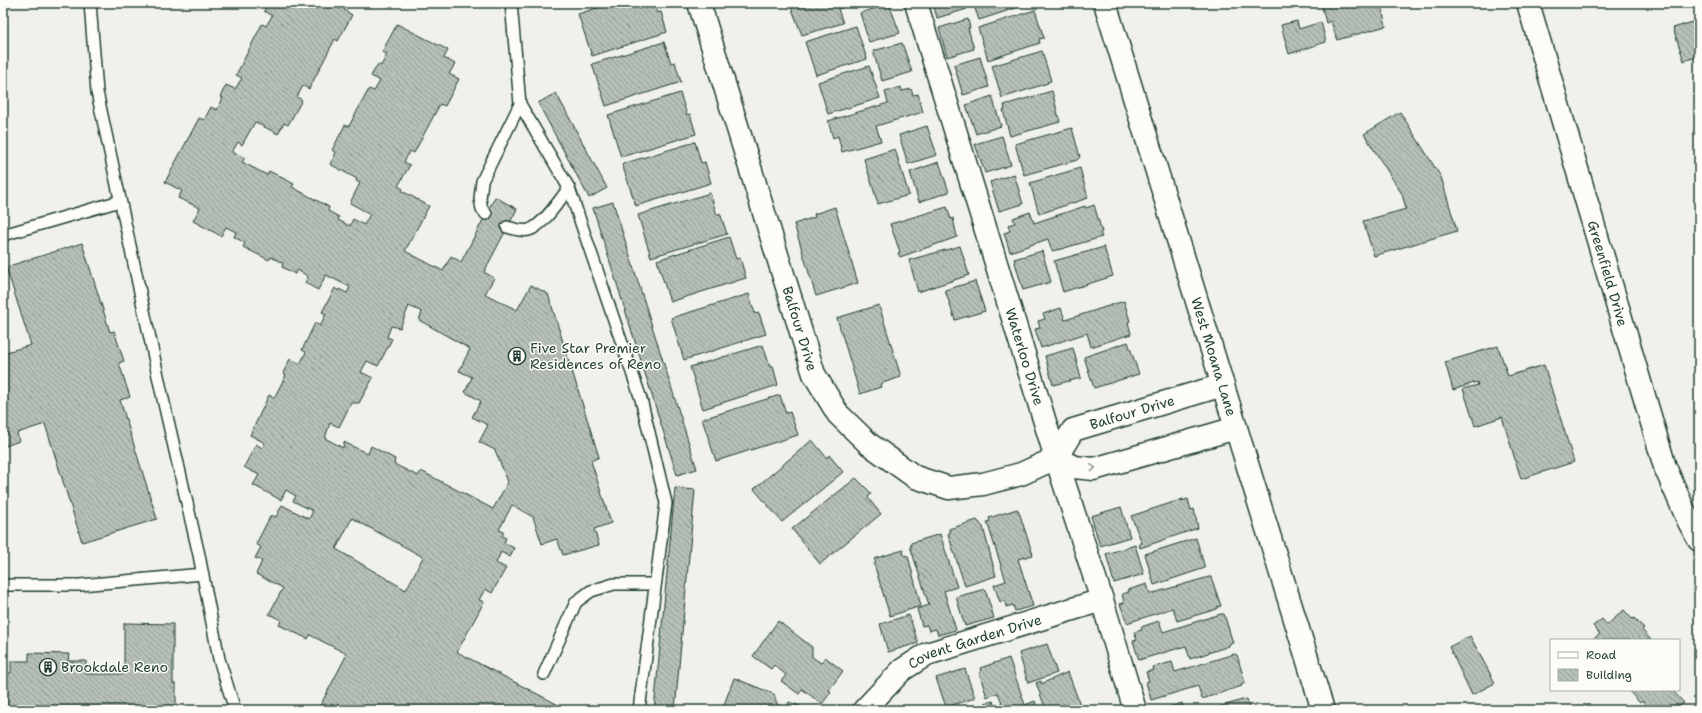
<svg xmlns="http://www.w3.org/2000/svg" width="1702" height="713" viewBox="0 0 1702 713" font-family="'Shantell Sans',sans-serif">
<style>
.building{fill:url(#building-back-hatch);stroke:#1f3d34;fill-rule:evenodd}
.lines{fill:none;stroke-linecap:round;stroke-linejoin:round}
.lane-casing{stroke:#1f3d34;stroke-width:14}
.street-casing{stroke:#1f3d34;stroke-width:25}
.secondary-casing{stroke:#1f3d34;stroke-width:25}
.lane{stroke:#fdfcf7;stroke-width:11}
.street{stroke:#fdfcf7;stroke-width:22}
.secondary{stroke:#fdfcf7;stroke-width:22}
.oneway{stroke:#8e9c96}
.labels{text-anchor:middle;stroke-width:3;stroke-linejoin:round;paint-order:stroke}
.street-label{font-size:14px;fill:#1f3d34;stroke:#fdfcf7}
.poi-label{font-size:14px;fill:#1f3d34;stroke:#fdfcf7;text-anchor:start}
</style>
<defs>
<pattern id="building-back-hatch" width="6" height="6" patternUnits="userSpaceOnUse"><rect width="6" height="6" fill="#b6bfb8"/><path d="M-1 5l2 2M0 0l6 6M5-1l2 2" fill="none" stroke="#939c96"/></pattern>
</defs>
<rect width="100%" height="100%" fill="#f0f1eb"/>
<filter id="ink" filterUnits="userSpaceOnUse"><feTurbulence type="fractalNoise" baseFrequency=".025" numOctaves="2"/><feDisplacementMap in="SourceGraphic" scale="8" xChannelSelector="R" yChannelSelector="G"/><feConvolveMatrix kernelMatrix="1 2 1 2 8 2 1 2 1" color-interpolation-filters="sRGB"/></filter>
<g filter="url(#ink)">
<path class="building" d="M268,3h80l-4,7 8,5 -14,26 -3,-2 -26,50 -6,-3 -6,11 5,3 -14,25 -4,-2 -6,11 -23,-12 -13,23 -4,-3 -6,10 13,6 -3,4 25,13 2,-4 25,13 -2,3 37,20 -1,4 11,6 -1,3 12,6 3,-7 11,6 6,-11 -20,-11 10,-20 -4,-2 1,-2 -27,-15 6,-11 -4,-3 13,-25 4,1 20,-37 5,2 6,-10 -9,-5 7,-12 3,2 6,-12 -5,-2 15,-28 51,26 -4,8 11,6 -6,10 10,5 -14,27 -5,-2 -26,49 -4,-2 -6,11 6,3 -12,21 5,3 -1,2 27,15 -24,45 38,20 8,-15 10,6 34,-65 22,12 -33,63 10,6 -9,16 32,16 14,-25 17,9 51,163 -8,4 20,62 -17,6 5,16 -36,10 -6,-16 -15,5 -9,-27 -21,-12 -13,25 5,2 -2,4 4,2 -2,5 10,5 -4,9 -9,-5 -5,11 10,5 -14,25 -7,-4 -6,11 5,2 -27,50 111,58h-250l29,-56 -37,-19 -2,4 -29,-14 2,-5 -12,-6 14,-26 -27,-14 6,-13 -7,-3 6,-11 -5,-3 15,-29 5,2 6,-12 27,14 4,-8 -20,-10 3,-5 -10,-6 -5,10 -28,-15 6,-10 -15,-8 12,-23 6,4 3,-5 -15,-8 19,-40 5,3 12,-23 -3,-2 7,-14 10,5 6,-12 -4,-2 13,-27 5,3 6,-12 -4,-2 13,-24 3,3 1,-2 8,4 3,-6 -24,-12 -8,15 -13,-7 3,-7 -11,-6 -2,4 -13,-7 1,-4 -12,-6 -2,3 -26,-13 2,-4 -11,-6 2,-5 -10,-5 -5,9 -28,-15 7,-13 -22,-10 4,-7 -17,-9 34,-64 5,2 7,-13 6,3 6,-12 -3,-1 6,-12 9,4 7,-11 -6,-3 26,-51 4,2 6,-10 -8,-5zM409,306l13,6 -3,8 51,29 -11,22 13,6 -7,15 16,9 -9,16 16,8 -9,17 16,8 13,32 -15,27 -72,-38 -3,5 -24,-12 1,-5 -24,-13 -3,8 -24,-12 -1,6 -18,-10 5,-15 9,4 12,-24h8l14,-25 -12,-6 6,-11 11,5 14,-27 -5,-2 4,-11 9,2zM352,518l71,39 -17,33 -70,-41z
M613,3h41l3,10 4,-1 6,20 -75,24 -14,-42z
M794,3h64l-20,6 5,14 -41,12 -12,-31z
M933,3h32l2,6 -30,9z
M973,3h54l1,1 -49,16z
M1321,3h51l1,4 8,-2 5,21 -49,14 -6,-19 -5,2z
M889,4l11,29 -31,9 -9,-29z
M1035,10l9,28 -5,1 1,4 -52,17 -10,-32z
M968,19l2,9h-2l6,21 -27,8 -8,-29z
M1699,20v36l-15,5 -11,-33z
M1297,21l2,8 22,-7 5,20 -37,12 -8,-29z
M856,26l11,33 -51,16 -11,-33z
M664,42l7,21 4,-1 6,20 -75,24 -14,-42z
M902,43l10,29 -30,9 -9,-30z
M1042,51l9,30 -4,1 1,1 -46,15 -10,-32z
M980,57l9,30 -26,8 -9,-30z
M869,66l11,32 -52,16 -10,-32z
M901,87l1,4 9,-2 2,6 5,-1 5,18 -47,14 5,15 -39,11 -4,-16 -5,2 -5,-17 60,-18 -3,-11z
M1052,91l8,31 -50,14 -7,-26h2l-1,-5z
M556,93l51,95 -18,10 -51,-95z
M680,93l7,22 3,-1 6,20 -75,23 -13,-42z
M992,96l9,30 -25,8 -10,-29z
M1400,112l41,65 16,54 -83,25 -11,-35 43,-12 -4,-15 -38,-60z
M927,126l10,29 -29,9 -9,-29z
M1072,128l8,29 -3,3 -53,15 -9,-31z
M1002,136l9,29 -26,8 -10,-29z
M695,142l6,21 4,-1 6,21 -75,23 -14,-42z
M895,149l14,46 -31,9 -14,-45z
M939,162l10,30 -30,10 -9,-30z
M1080,168l8,30 -49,16 -9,-31z
M1014,174l9,30 -24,7 -9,-29z
M710,193l7,22 3,-2 7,21 -76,23 -13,-42z
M613,202l84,267 -20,6 -84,-267z
M1094,205l8,27 -2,1 2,4 -41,12 -9,2 -4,-12 -38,13 -6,-19 6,-2 -2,-6 7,-2 -2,-5 17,-6 4,11 51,-17 1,2z
M835,207l23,76 -42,13 -22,-72 21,-7 -1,-3z
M947,207l4,12 2,-1 4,19 -57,20 -2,-4 2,-1 -10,-28z
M729,237l7,22 4,-1 6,20 -76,24 -13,-42z
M82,243l28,89 4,-1 10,30 -5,2 11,34 -10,3 37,119 -75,23 -37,-118 -28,9 2,8 -16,6v-94l28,-8 -25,-78z
M960,246l9,29 -51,17 -9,-32z
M1104,247l9,29 -50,16 -9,-31z
M1042,251l9,31 -28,8 -9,-31z
M975,281l10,30 -30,9 -10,-30z
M749,294l6,20 4,-1 7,21 -82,26 -13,-42z
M1124,301l6,20 -2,1 3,12 -40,13 -4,-14 -46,15 -6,-19 5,-1 -2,-7 7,-2 -2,-5 18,-6 4,12z
M879,305l22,72 -21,7 1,3 -21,7 -23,-76z
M1128,342l11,32 -45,14 -10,-31z
M763,345l7,22 3,-1 5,19 -75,24 -13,-42z
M1498,346l10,30 36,-11 30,97 -53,17 -19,-62 -27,9 -12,-37 15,-4 -1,-3 -24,8 -8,-28z
M1073,348l8,30 -28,7 -8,-29z
M780,395l6,18 4,-1 8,23 -82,26 -14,-42z
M812,440l15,18 2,-3 14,17 -61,50 -28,-33z
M856,478l15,15 -3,5 13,16 -61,50 -28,-35z
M675,488l20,2 -20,220h-21z
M1183,499l-2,2 7,-2 3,11 3,-1 4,19 -58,20 -1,-4 3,-1 -11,-27z
M1121,507l9,30 -30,9 -9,-30z
M1017,509l3,6 13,40 -15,4 15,47 -18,5 -2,-6 -7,2 -1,-6 -5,1 -6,-17 12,-4 -19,-59 3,-1 -1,-3z
M977,520l6,7 13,49 -31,10 -17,-52 2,-1 -1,-4z
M940,534l17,53 -13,4 12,39 -18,5 -2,-6 -7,2 -2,-6 -5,1 -5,-17 12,-4 -19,-59h2l-1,-3z
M1196,538l9,30 -51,17 -9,-31z
M1135,545l9,29 -30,9 -8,-29z
M903,550l1,5 4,1 13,50 -31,10 -16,-52 2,-1 -2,-4z
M1209,577h2l10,29 -4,1v2l-40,12 -4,-13 -46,15 -7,-19 4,-1 -2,-9 7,-2 -1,-2 19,-6 3,10z
M985,589l9,29 -29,8 -9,-29z
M1624,610l8,9 2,-1 10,10 -2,2 9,10h-59l8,-6 -7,-8 9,-7 5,6z
M1221,614h3l9,29 -4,1v2l-39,13 -4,-13 -47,14 -6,-19 4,-1 -3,-8 8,-2 -1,-3 18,-6 4,11z
M909,615l9,28 -30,9 -8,-28z
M778,621l34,26v10l9,6 4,-6 18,14 -14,19 2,2 -9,12 -20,-15 -3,5 -18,-13 5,-6 -12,-10 -3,4 -18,-13z
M124,623l49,1v60h3v26h-173v-37h8v-12h18v-8l40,1 -1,7h18v13h38z
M1470,636l25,47 -23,12 -23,-48z
M1047,644l10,29 -29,10 -9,-30z
M1234,654l3,1 8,28 -4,2 1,1 -40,13 -4,-13 -47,14 -5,-18 3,-1 -3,-9 8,-2 -1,-3 19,-5 3,10z
M1009,658l16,47 10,-4 3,9h-33l-7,-17 -11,4 -8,-24 2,-1 -1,-4z
M965,669l10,29 -29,9 -10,-29z
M1068,672l14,38h-36l-10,-27 5,-2v3z
M734,678l40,16 3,10 9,4 3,-6 21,8h-88z
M1628,690h44l12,13 -8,7h-26l-8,-9 -2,2z
M1247,699l3,11h-40l32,-10z
M993,701l3,9h-25l16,-6 -2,-1z
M1182,703l2,7h-23z"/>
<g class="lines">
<defs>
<path id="lane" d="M90,3l7,89 66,307 36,156 20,104 16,51
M511,3l9,101 49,84 72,211 25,104 -27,207
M486,214l-4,-5 -2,-10 2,-18 38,-77
M507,227c7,2 15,5 22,3 14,-4 31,-31 40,-42
M3,235l117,-34
M3,585h77l123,-11
M544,674l32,-72 15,-11 23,-7h41"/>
<g id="street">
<path id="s1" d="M699,3l115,371 24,40 31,30 46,33 34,11 34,-4 38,-10 35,-16 17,-28 150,-45"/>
<path id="s2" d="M916,3l140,455 46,142 33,110"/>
<path id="s3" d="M1528,3l137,464 24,55 10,18"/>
<path d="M1056,458l18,9 20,2 142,-41"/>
<path id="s4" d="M864,710l38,-40 25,-16 175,-54"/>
</g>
<g id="secondary">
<path id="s5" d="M1105,3l218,707"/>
</g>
</defs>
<use href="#lane" class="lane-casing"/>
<use href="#street" class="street-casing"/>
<use href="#secondary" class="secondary-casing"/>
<use href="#lane" class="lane"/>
<use href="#street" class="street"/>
<use href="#secondary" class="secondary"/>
</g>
<defs><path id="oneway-chevron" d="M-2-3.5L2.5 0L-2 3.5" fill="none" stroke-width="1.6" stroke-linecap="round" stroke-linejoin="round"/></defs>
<use class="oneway" href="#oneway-chevron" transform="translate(1093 468) rotate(-4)"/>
</g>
<defs>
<symbol id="building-ring" viewBox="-11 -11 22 22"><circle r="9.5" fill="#fdfcf7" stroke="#1f3d34" stroke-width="1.5"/><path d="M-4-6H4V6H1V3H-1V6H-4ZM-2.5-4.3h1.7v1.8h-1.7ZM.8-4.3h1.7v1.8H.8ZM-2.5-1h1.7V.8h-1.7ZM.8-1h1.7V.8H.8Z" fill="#1f3d34"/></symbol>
</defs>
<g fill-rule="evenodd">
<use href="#building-ring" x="507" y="346" width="20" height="20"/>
<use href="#building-ring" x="38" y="657" width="20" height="20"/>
</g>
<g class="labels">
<g class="street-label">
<text dy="5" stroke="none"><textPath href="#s3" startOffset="282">Greenfield Drive</textPath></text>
<text dy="5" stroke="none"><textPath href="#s1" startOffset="341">Balfour Drive</textPath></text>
<text dy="5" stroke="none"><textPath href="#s5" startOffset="370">West Moana Lane</textPath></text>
<text dy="5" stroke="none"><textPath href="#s2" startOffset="370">Waterloo Drive</textPath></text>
<text dy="5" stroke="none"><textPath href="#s1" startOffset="777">Balfour Drive</textPath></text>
<text dy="5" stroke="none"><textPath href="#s4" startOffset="134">Covent Garden Drive</textPath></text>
</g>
<g class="poi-label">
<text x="530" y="353">Five Star Premier<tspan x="530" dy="16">Residences of Reno</tspan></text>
<text x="61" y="672">Brookdale Reno</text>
</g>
</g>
<rect width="1702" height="713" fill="none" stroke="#fdfcf7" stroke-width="16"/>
<rect x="8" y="8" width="1686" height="697" fill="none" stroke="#1f3d34" stroke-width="1.5" filter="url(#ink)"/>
<rect x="1550" y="639" width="130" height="52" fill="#fdfcf7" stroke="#a4b0a9"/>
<rect x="1558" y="652" width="20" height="6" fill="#fdfcf7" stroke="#a4b0a9"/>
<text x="1586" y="659" font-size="12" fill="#1f3d34">Road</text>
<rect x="1558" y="669" width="20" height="12" fill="url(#building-back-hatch)" stroke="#a4b0a9"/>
<text x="1586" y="679" font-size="12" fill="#1f3d34">Building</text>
</svg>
